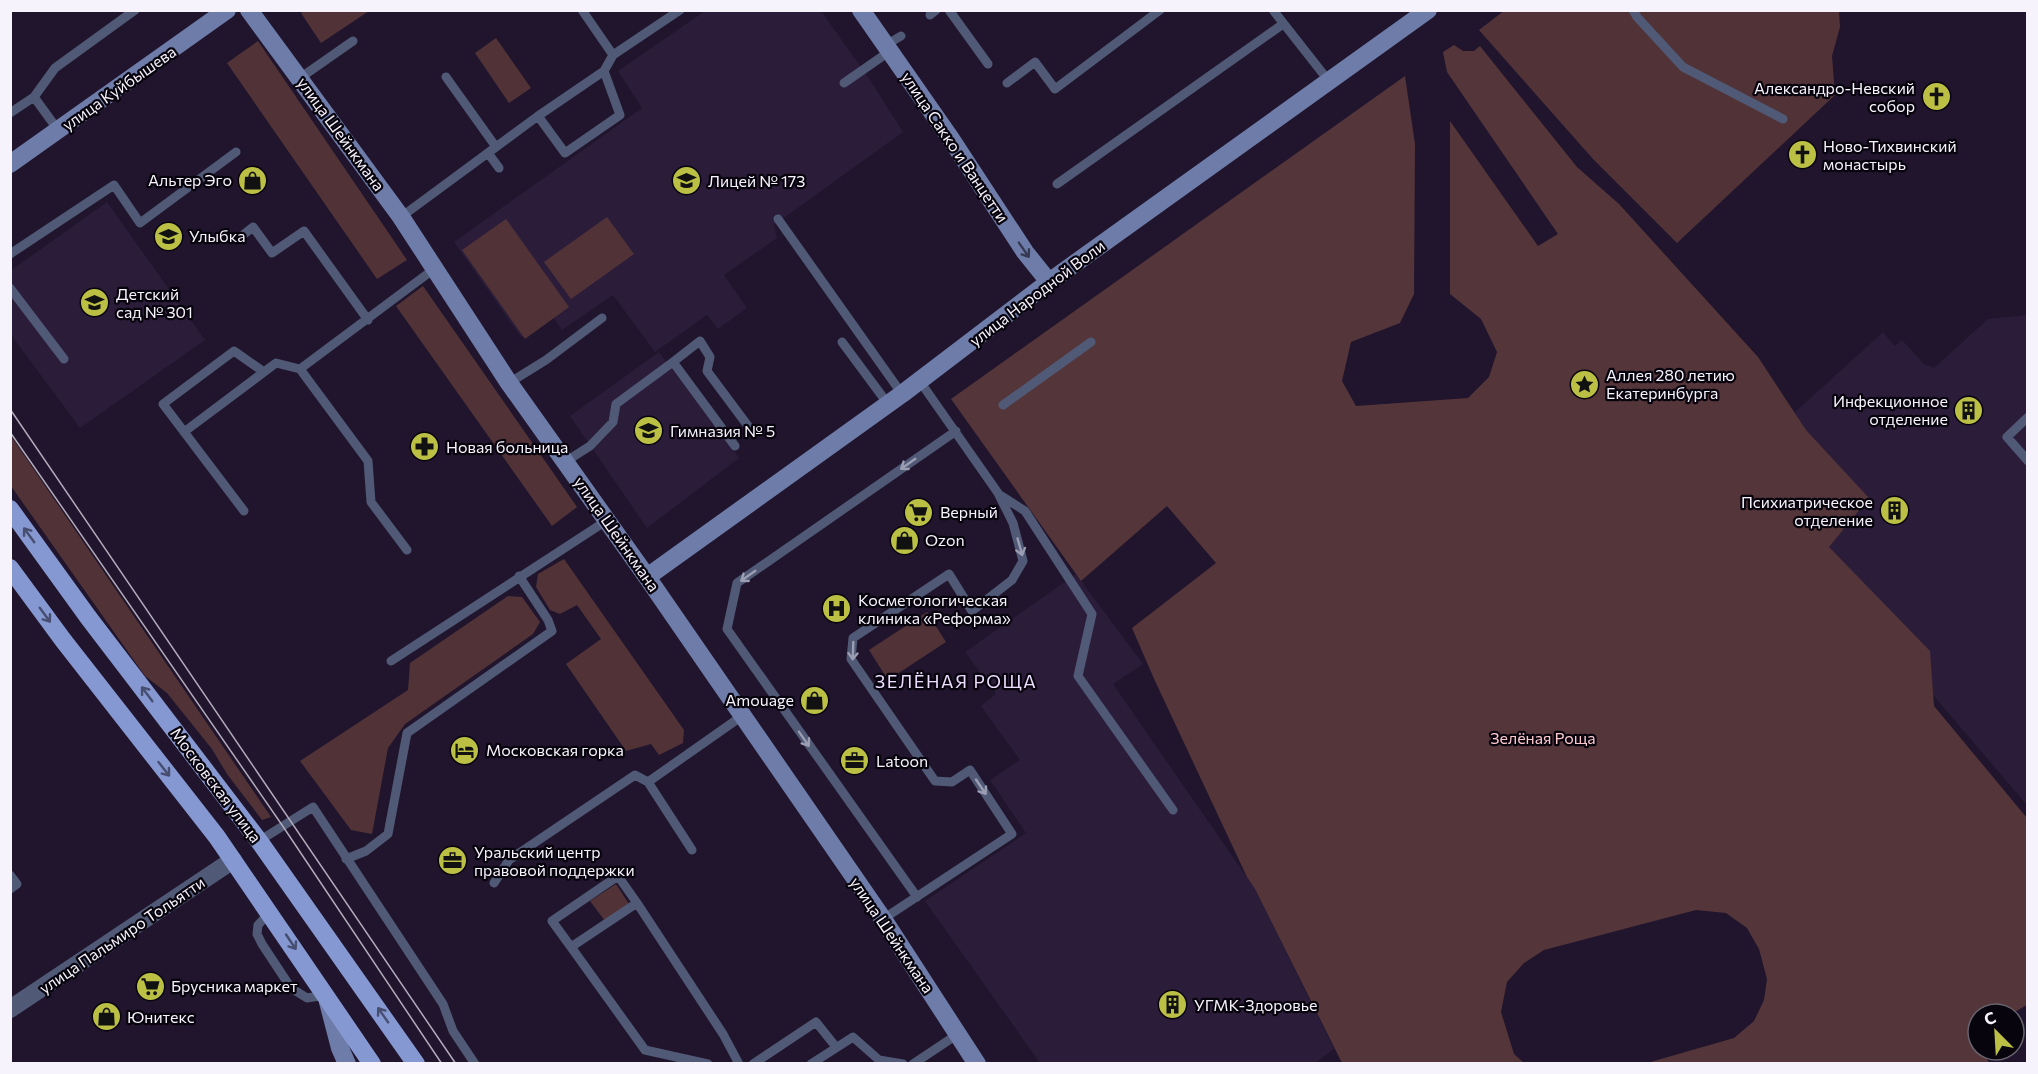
<svg xmlns="http://www.w3.org/2000/svg" width="2038" height="1074" viewBox="0 0 2038 1074" font-family="Commissioner,sans-serif">
<style>
.built{fill:#2b1d3a}
.green{fill:#513337}
.forest{fill:#543539}
.lines{fill:none;stroke-linecap:round;stroke-linejoin:round}
.lane{stroke:#505975;stroke-width:9}
.street{stroke:#505975;stroke-width:18}
.secondary{stroke:#6e7ca9;stroke-width:18}
.primary{stroke:#8698d2;stroke-width:18}
.tram{stroke:#b1abba;stroke-width:1.5}
.oneway{stroke:#363a53}
.oneway2{stroke:#9b9eb2}
.oneway3{stroke:#474e70}
.labels{text-anchor:middle;stroke-width:4.5;stroke-linejoin:round;paint-order:stroke}
.street-label{font-size:16px;fill:#f7f3fd;stroke:#08040d}
.poi-label{font-size:16px;fill:#f7f3fd;stroke:#08040d;text-anchor:start}
.park-label{font-size:16px;fill:#fcc8cd;stroke:#08040d}
.neighbourhood-label{font-size:18px;letter-spacing:1.5px;fill:#ebddfe;stroke:#08040d}
</style>
<rect width="100%" height="100%" fill="#20152d"/>
<path class="built" d="M705,11h116l47,66 35,55 -129,93 3,13 -53,37 23,33 -29,21 -11,-14 -52,37 -42,-57 -51,35 -10,-14 -31,21 -67,-95 188,-134 -24,-37z
M107,202l98,138 -125,88 -69,-93 -1,-64z
M2027,315v490l-221,-259 -60,-89 137,-125 12,14 7,-6 22,24 10,4 54,-49z
M659,352l80,106 -92,70 -77,-112z
M1076,574l67,90 -30,20 142,205 79,160 -19,14h-275l-115,-162 101,-68 -36,-53 30,-20 -39,-54 15,-12 -31,-42z"/>
<path class="green" d="M304,10h65v1l-48,32 -20,-30z
M1505,10l334,1 1,16 -8,29 3,39 -158,148 -84,-84 -114,-129z
M496,38l35,50 -22,15 -34,-50z
M258,41l149,219 -30,19 -150,-216z
M607,217l27,37 -63,45 -27,-37z
M506,219l63,88 -44,32 -63,-89z
M423,286l154,221 -25,19 -156,-220z
M10,436h1l260,381 -9,3 -35,-46 -15,-25 -45,-56 -22,-17 -134,-190z
M564,559l120,171 -1,13 -24,12 -8,-11 -25,7 -60,-87 35,-25 -24,-34 -17,9 -10,-4 -14,-23 2,-13z
M508,596l14,1 18,25 -7,12 -128,90 -17,24 -16,86 -21,-4 -51,-69 108,-71 2,-27z
M927,612l19,30 -58,38 -19,-30z
M616,884l13,20 -24,17 -15,-20z"/>
<path class="forest" d="M1454,45l9,6h11l6,-5 97,121 42,37 139,153 48,73 63,68 -40,49 101,104 4,55 93,112v187l-16,9h-33v19l-4,3 4,7v7h4l7,13h-342l87,-25 20,-17 10,-21 3,-21 -8,-30 -12,-21 -21,-15 -30,-3 -152,40 -20,13 -17,19 -6,30 13,42 10,9h-182l-87,-174 -8,-12 -92,-196 -23,-53 84,-65 -49,-57 -86,75 -130,-182 454,-323 10,68 -1,150 -14,29 -49,19 -9,39 14,25 112,-8 21,-21 8,-25 -16,-33 -31,-25v-173l88,125 20,-12 -111,-162 -4,-20z"/>
<g class="lines">
<path class="lane" d="M582,10l31,45
M949,10l39,54
M1273,10l55,70
M1633,10l4,7 46,50 100,52
M930,15l6,-5
M886,45l15,-9
M446,77l50,70
M300,78l53,-37
M844,83l46,-32
M1007,83l28,-21 20,27 105,-79
M34,97l24,33
M10,113l24,-16 21,-29 80,-58
M538,116l27,37 55,-38 -16,-44
M488,153l11,15
M1057,184l226,-160
M401,217l137,-101 66,-45 9,-16 67,-45
M778,219l124,175
M243,235l10,-8 19,26 32,-22 64,89
M10,254l104,-69 26,38 96,-71
M10,288l54,71
M842,342l46,62
M673,362l27,-21 10,16 -3,14 44,59
M300,369l68,92 3,41 36,48
M509,383l37,-23 56,-42
M1003,405l88,-63
M2028,417l-21,20 21,24
M184,432l92,-69 24,6 134,-100
M565,462l25,-16 23,-24 3,-18 57,-42 62,84
M1000,495l25,16 67,103 -14,62 95,134
M244,511l-81,-107 71,-53 30,21
M391,661l215,-140
M648,782l44,68
M259,841l54,-34 130,197 10,27 22,33
M346,859l20,-8 22,-17 19,-101 145,-102 -4,-11 -29,-44
M10,875l7,9 -7,5
M618,876l19,27 -66,44 -19,-26z
M494,883l15,-23 126,-85 13,7 94,-66
M917,897l-190,-268 10,-46 219,-152
M637,903l86,131 16,30
M270,912l-12,13 -1,9 5,10 29,44 16,10 19,-3
M883,919l129,-85 -42,-64 -18,12 -17,-1 -84,-122 2,-21 96,-64 23,37 40,-31 11,-19 -10,-38 -15,-30 -79,-113
M571,947l74,103 63,14
M753,1064l63,-42 20,25
M811,1064l42,-27 26,23 24,4
M913,1064l45,-30"/>
<path class="street" d="M10,1009l223,-149"/>
<path class="secondary" d="M249,10l152,207 108,166 138,194 236,342 94,145
M861,10l90,129 74,113 24,30
M10,164l217,-154
M647,577l255,-183 147,-112 379,-272
M328,1002l12,46 7,16"/>
<path class="primary" d="M10,509l78,108 171,224 157,223
M10,568l53,72 154,197 155,227"/>
<path class="tram" d="M10,409l446,655
M10,432l272,393 160,239"/>
</g>
<defs><path id="oneway-shaft" d="M-6 0H5M1.5-3L5.5 0L1.5 3" fill="none" stroke-width="1.6" stroke-linecap="round" stroke-linejoin="round" transform="scale(1.5)"/></defs>
<use class="oneway" href="#oneway-shaft" transform="translate(1024 250) rotate(55)"/>
<g class="oneway2">
<use href="#oneway-shaft" transform="translate(908 464) rotate(145)"/>
<use href="#oneway-shaft" transform="translate(1020 547) rotate(74)"/>
<use href="#oneway-shaft" transform="translate(748 576) rotate(145)"/>
<use href="#oneway-shaft" transform="translate(853 651) rotate(92)"/>
<use href="#oneway-shaft" transform="translate(804 739) rotate(55)"/>
<use href="#oneway-shaft" transform="translate(981 787) rotate(56)"/>
</g>
<g class="oneway3">
<use href="#oneway-shaft" transform="translate(29 535) rotate(-126)"/>
<use href="#oneway-shaft" transform="translate(45 615) rotate(54)"/>
<use href="#oneway-shaft" transform="translate(147 694) rotate(-127)"/>
<use href="#oneway-shaft" transform="translate(164 769) rotate(52)"/>
<use href="#oneway-shaft" transform="translate(291 942) rotate(56)"/>
<use href="#oneway-shaft" transform="translate(383 1015) rotate(-125)"/>
</g>
<defs>
<symbol id="church-disc" viewBox="-11 -11 22 22"><circle r="9.5" fill="#bbc045" stroke="#08040d"/><path d="M-1.2-6h2.4v3.5h3.3v2.4h-3.3V6h-2.4V-.1h-3.3v-2.4h3.3Z" fill="#111"/></symbol>
<symbol id="shop-disc" viewBox="-11 -11 22 22"><circle r="9.5" fill="#bbc045" stroke="#08040d"/><path d="M-5-2.5h2.3a2.7 3.5 0 0 1 5.4 0H5L5.5 6h-11ZM-1.5-2.5h3a1.5 2.3 0 0 0-3 0Z" fill="#111"/></symbol>
<symbol id="school-disc" viewBox="-11 -11 22 22"><circle r="9.5" fill="#bbc045" stroke="#08040d"/><path d="M0-5L7-2L0 1L-7-2ZM-4 1L0 2.5L4 1V4Q0 6-4 4Z" fill="#111"/></symbol>
<symbol id="sight-disc" viewBox="-11 -11 22 22"><circle r="9.5" fill="#bbc045" stroke="#08040d"/><path d="M0-6L1.8-2.2L6-1.7L2.9 1.2L3.7 5.4L0 3.3L-3.7 5.4L-2.9 1.2L-6-1.7L-1.8-2.2Z" fill="#111"/></symbol>
<symbol id="building-disc" viewBox="-11 -11 22 22"><circle r="9.5" fill="#bbc045" stroke="#08040d"/><path d="M-4-6H4V6H1V3H-1V6H-4ZM-2.5-4.3h1.7v1.8h-1.7ZM.8-4.3h1.7v1.8H.8ZM-2.5-1h1.7V.8h-1.7ZM.8-1h1.7V.8H.8Z" fill="#111"/></symbol>
<symbol id="pharmacy-disc" viewBox="-11 -11 22 22"><circle r="9.5" fill="#bbc045" stroke="#08040d"/><path d="M-2-6h4v4h4v4h-4v4h-4v-4h-4v-4h4Z" fill="#111"/></symbol>
<symbol id="supermarket-disc" viewBox="-11 -11 22 22"><circle r="9.5" fill="#bbc045" stroke="#08040d"/><path d="M-6-5.5h2.5l.6 2H6L4.5 2H-2.5L-4.4-4H-6ZM-1.5 3.2a1.3 1.3 0 1 0 .1 0ZM3 3.2a1.3 1.3 0 1 0 .1 0Z" fill="#111"/></symbol>
<symbol id="hospital-disc" viewBox="-11 -11 22 22"><circle r="9.5" fill="#bbc045" stroke="#08040d"/><path d="M-5-5h3v3.5h4V-5h3V5h-3V1.5h-4V5h-3Z" fill="#111"/></symbol>
<symbol id="hotel-disc" viewBox="-11 -11 22 22"><circle r="9.5" fill="#bbc045" stroke="#08040d"/><path d="M-6-4.5h1.5V1H6V5H4.5V3h-9V5H-6ZM-4 0a1.8 1.8 0 1 1 3.6 0ZM.5 0V-2.5h3Q6-2.5 6 0Z" fill="#111"/></symbol>
<symbol id="office-disc" viewBox="-11 -11 22 22"><circle r="9.5" fill="#bbc045" stroke="#08040d"/><path d="M-6-3h4V-5.5h4V-3h4V5H-6ZM-1-4.5V-3h2v-1.5ZM-6 0V1H6V0Z" fill="#111"/></symbol>
</defs>
<g fill-rule="evenodd">
<use href="#church-disc" x="1920" y="80" width="33" height="33"/>
<use href="#church-disc" x="1786" y="138" width="33" height="33"/>
<use href="#shop-disc" x="236" y="164" width="33" height="33"/>
<use href="#school-disc" x="670" y="164" width="33" height="33"/>
<use href="#school-disc" x="152" y="220" width="33" height="33"/>
<use href="#school-disc" x="78" y="286" width="33" height="33"/>
<use href="#sight-disc" x="1568" y="368" width="33" height="33"/>
<use href="#building-disc" x="1952" y="394" width="33" height="33"/>
<use href="#school-disc" x="632" y="414" width="33" height="33"/>
<use href="#pharmacy-disc" x="408" y="430" width="33" height="33"/>
<use href="#building-disc" x="1878" y="494" width="33" height="33"/>
<use href="#supermarket-disc" x="902" y="496" width="33" height="33"/>
<use href="#shop-disc" x="888" y="524" width="33" height="33"/>
<use href="#hospital-disc" x="820" y="592" width="33" height="33"/>
<use href="#shop-disc" x="798" y="684" width="33" height="33"/>
<use href="#hotel-disc" x="448" y="734" width="33" height="33"/>
<use href="#office-disc" x="838" y="744" width="33" height="33"/>
<use href="#office-disc" x="436" y="844" width="33" height="33"/>
<use href="#supermarket-disc" x="134" y="970" width="33" height="33"/>
<use href="#building-disc" x="1156" y="988" width="33" height="33"/>
<use href="#shop-disc" x="90" y="1000" width="33" height="33"/>
</g>
<g class="labels">
<g class="street-label">
<text transform="translate(119 88) rotate(-35)" y="6">улица Куйбышева</text>
<text transform="translate(341 134) rotate(54)" y="6">улица Шейнкмана</text>
<text transform="translate(955 147) rotate(56)" y="6">улица Сакко и Ванцетти</text>
<text transform="translate(1037 293) rotate(-37)" y="6">улица Народной Воли</text>
<text transform="translate(617 534) rotate(55)" y="6">улица Шейнкмана</text>
<text transform="translate(216 785) rotate(53)" y="6">Московская улица</text>
<text transform="translate(122 935) rotate(-34)" y="6">улица Пальмиро Тольятти</text>
<text transform="translate(892 935) rotate(56)" y="6">улица Шейнкмана</text>
</g>
<g class="poi-label">
<text x="1915" y="94" text-anchor="end">Александро-Невский<tspan x="1915" dy="18">собор</tspan></text>
<text x="1823" y="152">Ново-Тихвинский<tspan x="1823" dy="18">монастырь</tspan></text>
<text x="232" y="186" text-anchor="end">Альтер Эго</text>
<text x="708" y="187">Лицей № 173</text>
<text x="189" y="242">Улыбка</text>
<text x="116" y="300">Детский<tspan x="116" dy="18">сад № 301</tspan></text>
<text x="1606" y="381">Аллея 280 летию<tspan x="1606" dy="18">Екатеринбурга</tspan></text>
<text x="1948" y="407" text-anchor="end">Инфекционное<tspan x="1948" dy="18">отделение</tspan></text>
<text x="670" y="437">Гимназия № 5</text>
<text x="446" y="453">Новая больница</text>
<text x="1873" y="508" text-anchor="end">Психиатрическое<tspan x="1873" dy="18">отделение</tspan></text>
<text x="940" y="518">Верный</text>
<text x="925" y="546">Ozon</text>
<text x="858" y="606">Косметологическая<tspan x="858" dy="18">клиника «Реформа»</tspan></text>
<text x="794" y="706" text-anchor="end">Amouage</text>
<text x="486" y="756">Московская горка</text>
<text x="876" y="767">Latoon</text>
<text x="474" y="858">Уральский центр<tspan x="474" dy="18">правовой поддержки</tspan></text>
<text x="171" y="992">Брусника маркет</text>
<text x="1194" y="1011">УГМК-Здоровье</text>
<text x="127" y="1023">Юнитекс</text>
</g>
<g class="park-label">
<text x="1543" y="744">Зелёная Роща</text>
</g>
<g class="neighbourhood-label">
<text x="956" y="688">ЗЕЛЁНАЯ РОЩА</text>
</g>
</g>
<rect width="2038" height="1074" fill="none" stroke="#f7f3fd" stroke-width="24"/>
<g transform="translate(1996 1032) rotate(336)"><circle r="28" fill="#08040d" stroke="#68646d" stroke-width="1.5"/>
<path d="M0-4.5L10 22L0 15L-10 22Z" fill="#bbc045"/>
<text y="-9" font-size="16" font-weight="bold" text-anchor="middle" fill="#f7f3fd">С</text>
</g>
</svg>
